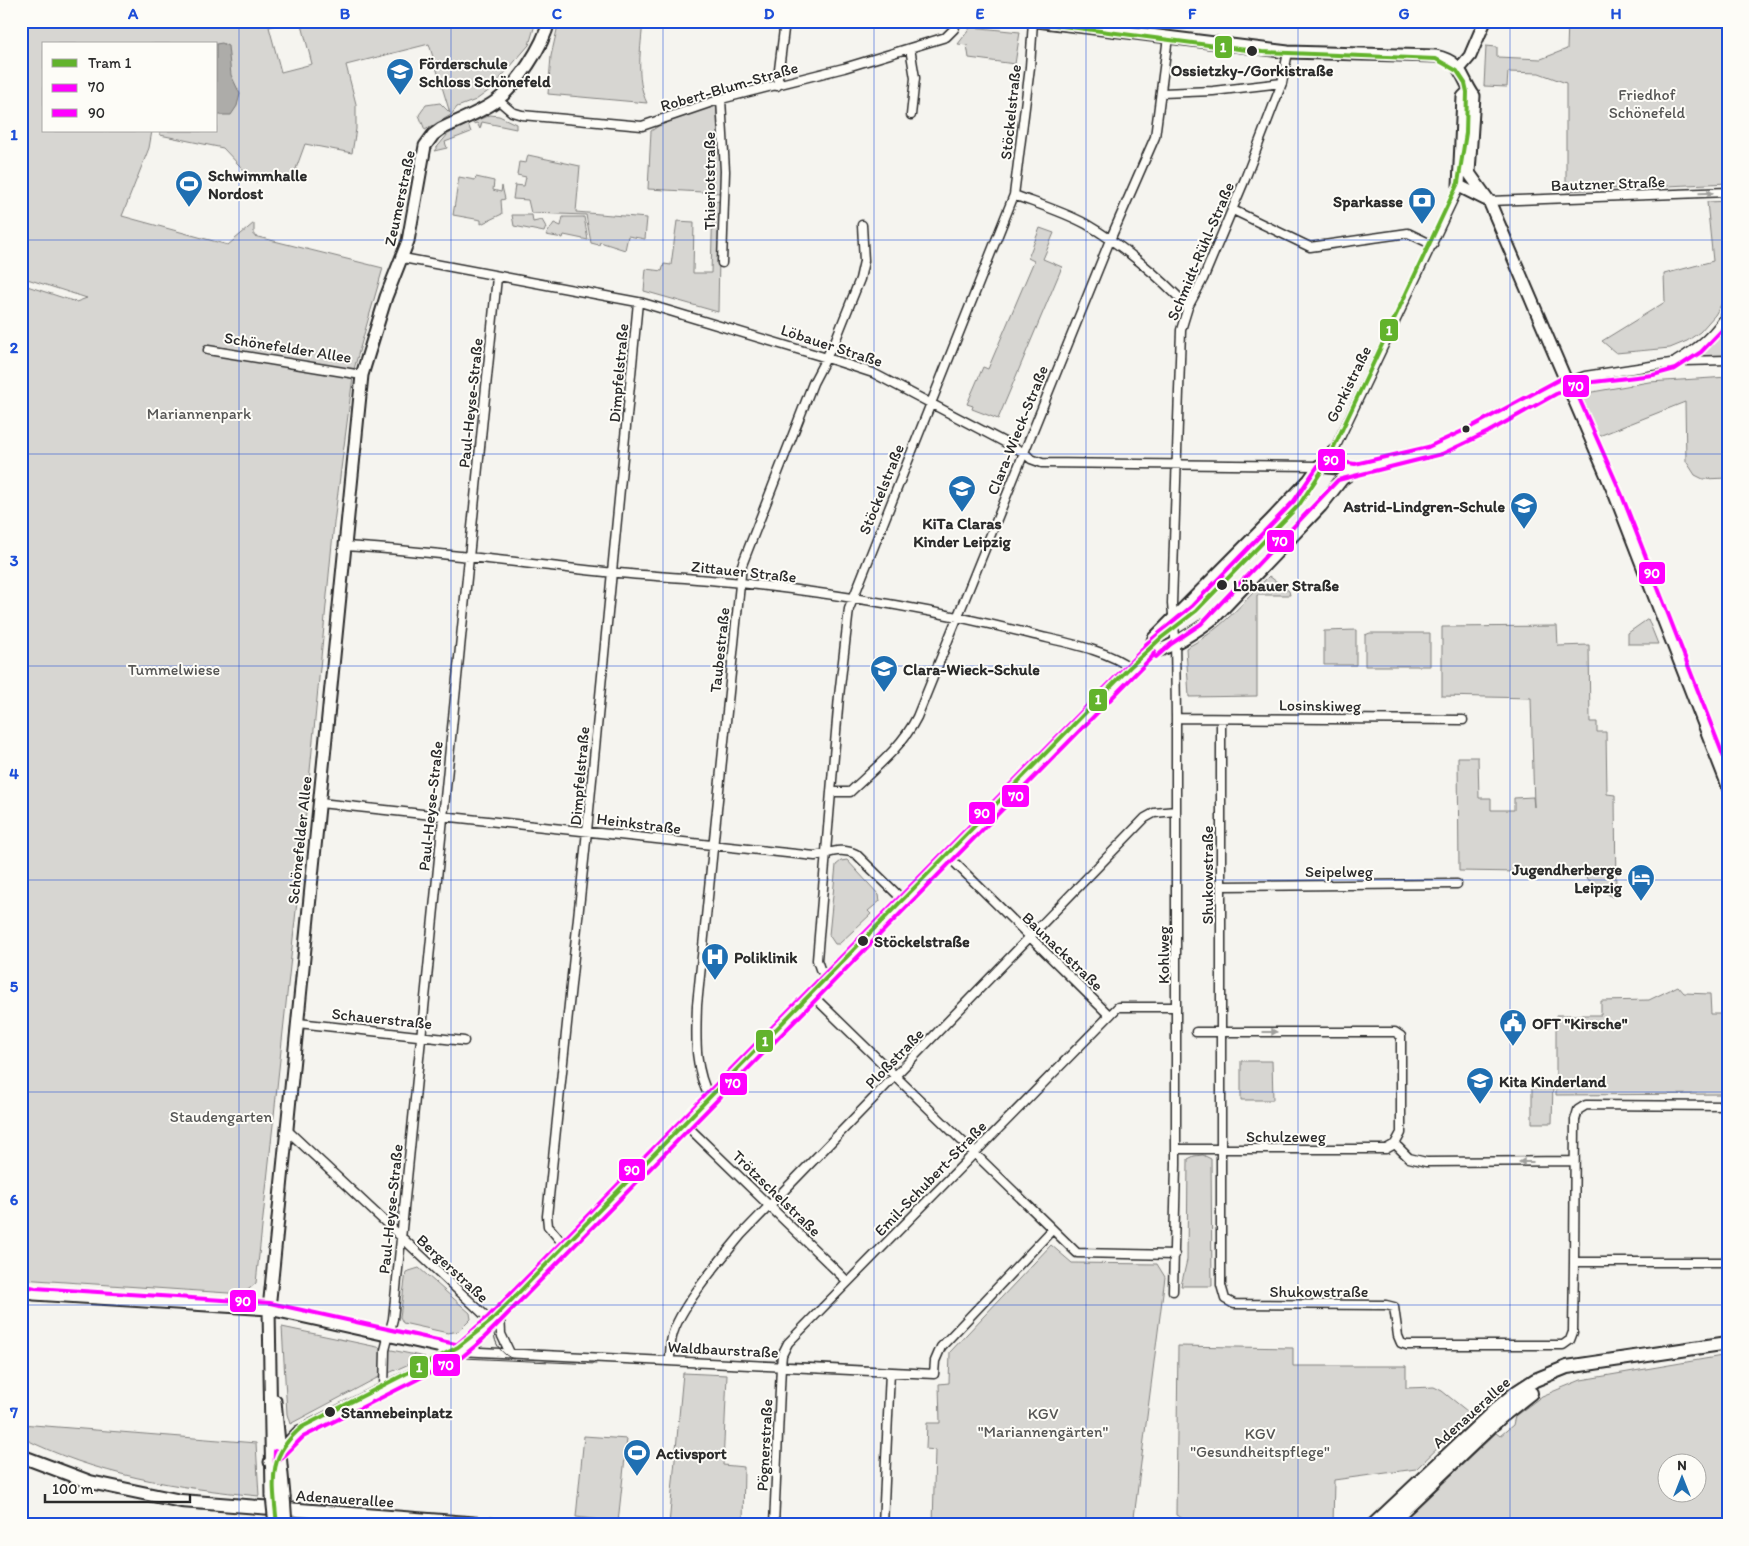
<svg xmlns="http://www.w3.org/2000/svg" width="1749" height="1546" viewBox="0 0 1749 1546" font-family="Itim,sans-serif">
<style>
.green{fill:#d7d6d2;stroke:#81807e;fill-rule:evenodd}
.water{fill:#adaca9;stroke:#797877}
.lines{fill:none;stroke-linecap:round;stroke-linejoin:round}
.street-casing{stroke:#2b2b2b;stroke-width:11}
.secondary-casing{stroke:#2b2b2b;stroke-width:15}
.primary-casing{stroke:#2b2b2b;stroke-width:16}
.street{stroke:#fdfcf7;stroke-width:8}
.secondary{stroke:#fdfcf7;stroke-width:11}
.primary{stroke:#fdfcf7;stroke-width:12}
.tram{stroke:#2b2b2b;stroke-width:1}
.secondary-bridge-casing{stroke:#2b2b2b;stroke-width:15;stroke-linecap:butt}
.secondary-bridge{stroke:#fdfcf7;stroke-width:11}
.bus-1-casing{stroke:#fdfcf7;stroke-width:8}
.bus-2-casing{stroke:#fdfcf7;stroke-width:8}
.bus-1{stroke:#f0f;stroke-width:4}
.bus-2{stroke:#f0f;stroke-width:4}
.tram-1-casing{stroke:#fdfcf7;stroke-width:8}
.tram-1{stroke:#62b32c;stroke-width:4}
.oneway{fill:#9e9e9b}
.grid{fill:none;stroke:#1d4ed8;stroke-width:1;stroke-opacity:0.55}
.stop-dot{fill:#2b2b2b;stroke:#fdfcf7;stroke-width:2}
.labels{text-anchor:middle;stroke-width:4;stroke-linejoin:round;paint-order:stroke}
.poi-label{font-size:16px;font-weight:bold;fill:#2b2b2b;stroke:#fdfcf7;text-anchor:start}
.stop-label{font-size:16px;font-weight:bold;fill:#2b2b2b;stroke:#fdfcf7;text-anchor:start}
.street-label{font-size:16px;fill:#2b2b2b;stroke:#fdfcf7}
.park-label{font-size:16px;fill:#565655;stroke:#fdfcf7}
.line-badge{stroke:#fdfcf7;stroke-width:2}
.badge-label{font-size:14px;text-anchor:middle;font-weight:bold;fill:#fff}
.neatline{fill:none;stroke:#1d4ed8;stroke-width:2}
.grid-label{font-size:16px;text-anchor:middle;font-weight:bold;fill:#1d4ed8}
</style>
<rect width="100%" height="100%" fill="#f5f4ef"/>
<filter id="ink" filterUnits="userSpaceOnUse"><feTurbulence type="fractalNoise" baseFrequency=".02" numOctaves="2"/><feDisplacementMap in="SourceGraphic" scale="10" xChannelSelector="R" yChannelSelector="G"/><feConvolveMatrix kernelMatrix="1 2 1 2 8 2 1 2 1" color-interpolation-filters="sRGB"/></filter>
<g filter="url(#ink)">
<path class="green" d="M21,21h270l-22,6 12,45 31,-8 -11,-43h235l-7,24 -38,44 -15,11 -19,7 -6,8 -26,15 -6,-15 7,-10 14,-2 10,10 -21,-69 -83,21 10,39v25l-4,24 -47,-9 -12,33 -38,5 -32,-34 -63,-13v-4h56v-87h-172v87h108l-3,17 -27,68 106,29 26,-22v13l129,32 -29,101 -20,154 -33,341 -45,419 -13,11 -222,-15v-995l55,18 11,-4 -66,-21z
M559,21h84c-2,26 -8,58 4,82l-99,-9 3,-38z
M1568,21h160v162l-162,8v-108l-27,-10 -31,-1 -1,15 -23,-1 2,-40 11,1v10l44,2 26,-10z
M971,27l49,5 -5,32 -46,-6 -2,-13 -9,-1z
M716,104l5,51 -1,38 -72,-4 3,-58 15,-10z
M490,115l9,1 17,8v5l-34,-7 -2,7 -3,-6 -4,1v-2z
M468,124l3,8 -26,10 2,6 -13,3 14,-17z
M528,155l52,11 -4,46 71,6 -2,21 -17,-3 -3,14 -25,-8 -1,3 -8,-2 -5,-28 -55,-2 -3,-13 -15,-1 2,-14 9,1 2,-9 -9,-2 2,-13 7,1z
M459,177l16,3 1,-3 18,4 -1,9 8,2 1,-6 3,13 -4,1 1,14 -21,10v-4l-28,-5z
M720,201l-2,111 -74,-21 2,-22 16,2 2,-7 7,1 6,-44 17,1 -1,51h18l2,-71z
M1728,201v92l-13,22 -15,17 -13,9 -17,7 -54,5 -14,-12 63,-39 -1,-28 49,-13 -6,-59z
M512,215h20l1,7 9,-2 4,7 -2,5 -30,-6z
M563,217h21l4,23 -24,-5 -1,3 -17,-3 8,-12 7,3z
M1040,228l14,5 -11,26 19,8 -64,152 -26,-10 1,-3 -6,-2 16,-37 5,2 46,-108 -6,-3z
M1722,336h6v21l-29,-1v-4z
M1728,377v101l-25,1 -8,-4 -9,-14 -1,-59 -86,34 -18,-42 68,-12z
M1269,576l20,15 1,4h-33v101l-68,1 -3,-49c34,-17 57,-45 83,-72z
M1648,619l10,25h-30v-11z
M1557,626l1,20 31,-1 1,77h7v10h9l1,62 8,1 1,99 -4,3 -33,-24 -120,-2 -1,-114h20l1,41h12v12h23v-12l19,-1 1,10 -3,-109 -89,-2v-69z
M1356,630v35h-32v-34z
M1370,633h60v33h-65v-31z
M847,860l32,35 1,6 -12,10 3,3 -32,30h-4l-6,-9 7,-70 5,-4z
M1678,986l6,7 26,1 1,20h13l4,4v76l-172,1v-80h45v-14l48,-1z
M1241,1061h31l1,39h-32z
M1532,1082h21l-1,41h-20z
M1203,1155l8,4 1,127h-31l6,-26 1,-101 6,-3z
M1051,1245l21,18 85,1 8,13 -32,248h-200l2,-75 -9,-1 1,-26h13l-1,-39 10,-1 1,-31z
M419,1268l51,45 1,6 -12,12 -11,2 -45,-10 -3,-6 6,-45z
M282,1327l143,30 -50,22 -85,45 -3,-10z
M1178,1346l115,2v18h113v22l28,-1 8,4 30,24 -56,54 -82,11 -1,45h-138l-19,-10z
M1728,1355v170h-330l2,-5 14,-9 82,-78 4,3 13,-11 2,-9 27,-20 39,-16zM1666,1464h30v30h-30z
M683,1373l44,2 -4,90 21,2 -1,58h-74z
M21,1424l235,19 3,53c-82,-8 -164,-21 -238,-59z
M584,1436l43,3 -9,83 -42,-5z"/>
<path class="water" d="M222,43l6,3 3,29 9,19 -3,12 -6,9h-15v-71z"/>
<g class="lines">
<defs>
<path id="street" d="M910,48l5,30 -4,37
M777,86l8,-65
M1162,93l51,-2 69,-8
M721,99l4,72 -3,92
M498,100l14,12 10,3 120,11 79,-27 123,-31 102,-31 8,-8 3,-8
M1014,195c24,9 50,17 72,29 35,20 74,53 102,83
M1489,201l239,-9
M1233,210l77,37 98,-14 25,12
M403,258l240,45 184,55 46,15 150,79 8,7 11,4 277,3
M208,350l154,25
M1676,361c21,-12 40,-28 52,-49
M1565,383l20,-7 99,-15 44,-1
M1327,466l4,-9 -1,-5 5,-4 124,-261
M345,546c87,5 173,17 260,26 45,4 91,6 136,11 98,11 197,27 293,52 29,7 75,15 98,34
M1176,718l287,2
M1221,719v566l4,14 9,5 152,1 8,2 4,29 3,7 6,2h156l7,-5 3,-8 1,-70
M831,792h19c24,-23 52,-45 67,-75l193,-477 45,-103 13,-100
M320,803l495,53c15,-3 26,-9 41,-2l48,47
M948,856l161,159
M1221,886l236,-2
M828,978l-8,-9 -3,-9 22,-264 10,-87 165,-414 16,-128 3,-46
M812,995l265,258 98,2
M298,1023l166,18
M710,1098c-16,-29 -14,-60 -13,-93l45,-440 71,-182 23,-44 24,-60 4,-18 -2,-36
M1728,1106l-142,-1 -8,5 -3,10 -1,142h154
M685,1124l163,158
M287,1130l205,192
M1395,1144l14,14 17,4 148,-1
M1176,1149h210l9,-5 6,-11v-97l-6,-4h-199
M565,1246l-17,-20 -1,-10 40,-385 51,-529
M1173,1291l3,-126v-447l-1,-82 -3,-32 9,-274 7,-23 15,-28 42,-100 37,-96 6,-31
M500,1313l1,21 9,19
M459,1351l475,23 1,-13 6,-14 111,-117
M670,1360c0,-7 0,-15 2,-23 6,-28 50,-79 69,-102l404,-417 9,-5 22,-2
M384,1389l1,-39 8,-31 104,-1042
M774,1525l7,-159 1,-11 6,-12 330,-336h58
M883,1525l7,-153"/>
<path id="secondary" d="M1037,21l251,31 147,4c29,6 25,21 39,40l-5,77 20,28 126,294 113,291
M1459,69l11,-13 15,-35
M1469,91l-6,6 -4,89 26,13
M1148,653c19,-2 52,-24 67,-36l106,-111 21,-27 13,-9
M21,1291l13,3 235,15 190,42
M275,1401l9,95
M270,1462l29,-30 160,-81 17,-13 672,-685 6,-15 117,-118 38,-40 10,-14 36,4 75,-17 42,-19 93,-51
M272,1496l-3,-187 93,-934 24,-78 22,-56 17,-95 8,-11 8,-6c18,-9 39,-16 55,-28 21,-16 47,-54 53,-80"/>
<path id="primary" d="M21,1456l69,26 91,19 313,24
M1373,1525l122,-115 23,-19 17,-11 32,-13 161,-24
M1388,1525l113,-108 30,-24"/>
</defs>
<use href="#street" class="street-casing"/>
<use href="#secondary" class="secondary-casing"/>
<use href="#primary" class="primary-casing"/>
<use href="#street" class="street"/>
<use href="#secondary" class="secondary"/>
<use href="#primary" class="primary"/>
<path class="tram" d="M503,1310c-15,16 -11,40 10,49
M444,1362l19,-4 133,6"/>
<defs>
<path id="secondary-bridge" d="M272,1496l3,29
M284,1496l2,29"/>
</defs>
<use href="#secondary-bridge" class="secondary-bridge-casing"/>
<use href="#secondary-bridge" class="secondary-bridge"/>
<defs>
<path id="bus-1" d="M1156,657l15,-13 30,-20 137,-144 104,-26 46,-22 68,-38 29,-11 68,-8 22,-6 26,-17 27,-28
M275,1451l-1,29 4,45
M274,1466l29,-29 159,-80 18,-15 672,-685 3,-6"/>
<path id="bus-2" d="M1571,380l50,113 107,275
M22,1285l13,3 235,15 190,42
M455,1346l33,-29 654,-667 3,-5 47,-39 102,-105 26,-38 10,-3 25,4 73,-17 41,-19 93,-50"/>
</defs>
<use href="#bus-1" class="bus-1-casing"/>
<use href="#bus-2" class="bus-2-casing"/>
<use href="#bus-1" class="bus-1"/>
<use href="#bus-2" class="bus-2"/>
<defs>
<path id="tram-1" d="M277,1525c-4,-42 -11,-68 25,-98l156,-80 33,-26 639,-654 31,-29 35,-27 103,-106 26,-39 133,-283 8,-50 1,-41 -2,-9 -8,-12 -21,-12 -174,-7 -238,-31"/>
</defs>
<use href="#tram-1" class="tram-1-casing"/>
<use href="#tram-1" class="tram-1"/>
</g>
<defs><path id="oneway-solid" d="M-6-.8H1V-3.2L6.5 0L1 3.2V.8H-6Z" transform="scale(1.25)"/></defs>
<g class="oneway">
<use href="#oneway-solid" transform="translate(1706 193) rotate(-2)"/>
<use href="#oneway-solid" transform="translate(1270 1032)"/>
<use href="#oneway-solid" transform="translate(1526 1162) rotate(180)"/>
</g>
</g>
<path class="grid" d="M239,21v1504M451,21v1504M663,21v1504M874,21v1504M1086,21v1504M1298,21v1504M1510,21v1504M21,240h1707M21,454h1707M21,666h1707M21,880h1707M21,1092h1707M21,1305h1707"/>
<defs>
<symbol id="school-pin" viewBox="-11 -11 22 30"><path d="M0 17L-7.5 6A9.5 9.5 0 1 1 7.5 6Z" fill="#1f6fb2" stroke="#fdfcf7"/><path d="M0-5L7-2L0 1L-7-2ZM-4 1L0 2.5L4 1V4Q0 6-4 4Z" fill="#fff"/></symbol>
<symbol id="stadium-pin" viewBox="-11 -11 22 30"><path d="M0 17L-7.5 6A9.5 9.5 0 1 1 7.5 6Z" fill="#1f6fb2" stroke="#fdfcf7"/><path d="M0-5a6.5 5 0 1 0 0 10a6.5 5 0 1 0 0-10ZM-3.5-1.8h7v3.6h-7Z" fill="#fff"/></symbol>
<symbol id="bank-pin" viewBox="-11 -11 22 30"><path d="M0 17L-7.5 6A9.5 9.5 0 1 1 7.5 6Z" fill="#1f6fb2" stroke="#fdfcf7"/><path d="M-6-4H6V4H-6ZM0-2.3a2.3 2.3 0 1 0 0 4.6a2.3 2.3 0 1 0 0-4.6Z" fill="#fff"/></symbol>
<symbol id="hotel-pin" viewBox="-11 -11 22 30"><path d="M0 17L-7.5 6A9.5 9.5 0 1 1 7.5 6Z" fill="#1f6fb2" stroke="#fdfcf7"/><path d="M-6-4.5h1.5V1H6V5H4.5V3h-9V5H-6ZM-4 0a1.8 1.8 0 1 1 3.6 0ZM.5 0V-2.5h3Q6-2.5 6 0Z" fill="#fff"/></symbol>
<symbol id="hospital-pin" viewBox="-11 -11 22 30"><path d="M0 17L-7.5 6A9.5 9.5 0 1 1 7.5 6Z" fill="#1f6fb2" stroke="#fdfcf7"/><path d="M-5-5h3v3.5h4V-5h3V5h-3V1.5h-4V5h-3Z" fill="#fff"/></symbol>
<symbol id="civic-pin" viewBox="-11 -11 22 30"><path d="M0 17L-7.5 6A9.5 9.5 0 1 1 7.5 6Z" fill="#1f6fb2" stroke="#fdfcf7"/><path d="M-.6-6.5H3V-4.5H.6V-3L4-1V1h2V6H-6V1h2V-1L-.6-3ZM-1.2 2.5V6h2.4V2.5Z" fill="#fff"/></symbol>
</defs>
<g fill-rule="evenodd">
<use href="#school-pin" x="384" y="56" width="32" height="43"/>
<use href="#stadium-pin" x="173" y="168" width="32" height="43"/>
<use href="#bank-pin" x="1406" y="185" width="32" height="43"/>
<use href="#school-pin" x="946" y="473" width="32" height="43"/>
<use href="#school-pin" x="1508" y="490" width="32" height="43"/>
<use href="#school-pin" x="868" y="653" width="32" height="43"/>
<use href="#hotel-pin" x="1625" y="862" width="32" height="43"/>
<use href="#hospital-pin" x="699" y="941" width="32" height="43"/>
<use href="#civic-pin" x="1497" y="1007" width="32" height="43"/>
<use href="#school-pin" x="1464" y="1065" width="32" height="43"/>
<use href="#stadium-pin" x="621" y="1437" width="32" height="43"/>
</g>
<g class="stop-dot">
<circle cx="1252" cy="51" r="6"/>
<circle cx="1466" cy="429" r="4.5"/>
<circle cx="1222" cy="585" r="6"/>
<circle cx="863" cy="941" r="6"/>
<circle cx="330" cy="1412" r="6"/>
</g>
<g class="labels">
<g class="poi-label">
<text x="419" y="69">Förderschule<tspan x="419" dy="18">Schloss Schönefeld</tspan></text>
<text x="208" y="181">Schwimmhalle<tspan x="208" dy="18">Nordost</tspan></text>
<text x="1403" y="207" text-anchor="end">Sparkasse</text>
<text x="1505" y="512" text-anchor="end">Astrid-Lindgren-Schule</text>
<text x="962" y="529" text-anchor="middle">KiTa Claras<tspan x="962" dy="18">Kinder Leipzig</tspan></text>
<text x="903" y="675">Clara-Wieck-Schule</text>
<text x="1622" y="875" text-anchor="end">Jugendherberge<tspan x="1622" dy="18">Leipzig</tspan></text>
<text x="734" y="963">Poliklinik</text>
<text x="1532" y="1029">OFT "Kirsche"</text>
<text x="1499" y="1087">Kita Kinderland</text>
<text x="656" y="1459">Activsport</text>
</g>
<g class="stop-label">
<text x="1252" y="76" text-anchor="middle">Ossietzky-/Gorkistraße</text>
<text x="1233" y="591">Löbauer Straße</text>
<text x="874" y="947">Stöckelstraße</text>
<text x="341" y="1418">Stannebeinplatz</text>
</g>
<g class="street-label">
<text transform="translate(729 86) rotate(-16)" y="6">Robert-Blum-Straße</text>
<text transform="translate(1010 112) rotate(-84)" y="6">Stöckelstraße</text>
<text transform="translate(709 181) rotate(-90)" y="6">Thieriotstraße</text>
<text transform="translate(1608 183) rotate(-2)" y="6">Bautzner Straße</text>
<text transform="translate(399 198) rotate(-78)" y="6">Zeumerstraße</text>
<text transform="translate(1200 251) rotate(-67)" y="6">Schmidt-Rühl-Straße</text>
<text transform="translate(832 345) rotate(18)" y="6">Löbauer Straße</text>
<text transform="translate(288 347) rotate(9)" y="6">Schönefelder Allee</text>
<text transform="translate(618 373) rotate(-85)" y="6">Dimpfelstraße</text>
<text transform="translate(1348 384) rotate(-64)" y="6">Gorkistraße</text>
<text transform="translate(470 403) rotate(-84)" y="6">Paul-Heyse-Straße</text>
<text transform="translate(1017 430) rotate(-68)" y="6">Clara-Wieck-Straße</text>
<text transform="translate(881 489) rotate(-68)" y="6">Stöckelstraße</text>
<text transform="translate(744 571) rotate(6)" y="6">Zittauer Straße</text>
<text transform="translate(719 650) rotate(-84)" y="6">Taubestraße</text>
<text transform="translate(1320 705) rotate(1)" y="6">Losinskiweg</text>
<text transform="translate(579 776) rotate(-85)" y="6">Dimpfelstraße</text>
<text transform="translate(430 806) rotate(-84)" y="6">Paul-Heyse-Straße</text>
<text transform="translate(639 823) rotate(7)" y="6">Heinkstraße</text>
<text transform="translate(299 840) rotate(-84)" y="6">Schönefelder Allee</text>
<text x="1339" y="877">Seipelweg</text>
<text transform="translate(1207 875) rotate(-90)" y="6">Shukowstraße</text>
<text transform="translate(1063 951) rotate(44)" y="6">Baunackstraße</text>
<text transform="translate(1163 955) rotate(-90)" y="6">Kohlweg</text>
<text transform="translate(382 1018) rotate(6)" y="6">Schauerstraße</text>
<text transform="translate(894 1058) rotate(-46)" y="6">Ploßstraße</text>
<text x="1286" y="1142">Schulzeweg</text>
<text transform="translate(930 1178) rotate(-46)" y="6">Emil-Schubert-Straße</text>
<text transform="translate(777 1193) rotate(44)" y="6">Trötzschelstraße</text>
<text transform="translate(390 1209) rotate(-84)" y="6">Paul-Heyse-Straße</text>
<text transform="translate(453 1268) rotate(43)" y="6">Bergerstraße</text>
<text x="1319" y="1297">Shukowstraße</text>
<text transform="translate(723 1349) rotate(3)" y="6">Waldbaurstraße</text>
<text transform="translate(1471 1412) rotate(-42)" y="6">Adenauerallee</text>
<text transform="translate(764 1445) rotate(-87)" y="6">Pögnerstraße</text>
<text transform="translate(345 1498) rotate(4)" y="6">Adenauerallee</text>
</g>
<g class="park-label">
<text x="1647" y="100">Friedhof<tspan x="1647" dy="18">Schönefeld</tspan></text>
<text x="199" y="419">Mariannenpark</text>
<text x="174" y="675">Tummelwiese</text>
<text x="221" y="1122">Staudengarten</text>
<text x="1043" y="1419">KGV<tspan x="1043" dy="18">"Mariannengärten"</tspan></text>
<text x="1260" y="1439">KGV<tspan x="1260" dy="18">"Gesundheitspflege"</tspan></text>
</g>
</g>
<g class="line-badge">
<rect x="1214" y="35" width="19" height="24" rx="5" fill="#62b32c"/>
<rect x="1379" y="318" width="20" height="24" rx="5" fill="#62b32c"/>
<rect x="1562" y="374" width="28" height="24" rx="5" fill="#f0f"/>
<rect x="1317" y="448" width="29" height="24" rx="5" fill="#f0f"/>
<rect x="1266" y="529" width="29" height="24" rx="5" fill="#f0f"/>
<rect x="1638" y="561" width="28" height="24" rx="5" fill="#f0f"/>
<rect x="1088" y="688" width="20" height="24" rx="5" fill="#62b32c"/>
<rect x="1001" y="784" width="29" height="24" rx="5" fill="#f0f"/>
<rect x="968" y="801" width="28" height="24" rx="5" fill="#f0f"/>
<rect x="755" y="1029" width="19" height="24" rx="5" fill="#62b32c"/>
<rect x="719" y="1072" width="29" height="24" rx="5" fill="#f0f"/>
<rect x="618" y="1158" width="28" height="24" rx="5" fill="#f0f"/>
<rect x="229" y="1289" width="28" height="24" rx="5" fill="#f0f"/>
<rect x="432" y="1353" width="29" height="24" rx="5" fill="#f0f"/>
<rect x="409" y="1355" width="20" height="24" rx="5" fill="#62b32c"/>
</g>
<g class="badge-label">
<text x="1223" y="52">1</text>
<text x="1389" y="335">1</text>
<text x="1576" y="391">70</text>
<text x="1331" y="465">90</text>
<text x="1280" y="546">70</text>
<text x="1652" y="578">90</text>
<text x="1098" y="704">1</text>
<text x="1016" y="801">70</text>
<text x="982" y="818">90</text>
<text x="765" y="1046">1</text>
<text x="733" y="1088">70</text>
<text x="632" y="1175">90</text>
<text x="243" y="1306">90</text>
<text x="446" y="1370">70</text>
<text x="419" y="1372">1</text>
</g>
<rect width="1749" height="1546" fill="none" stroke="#fdfcf7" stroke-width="55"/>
<rect x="42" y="42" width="175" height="90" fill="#fdfcf7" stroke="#a9a8a5"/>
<rect x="52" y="59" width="25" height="8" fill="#62b32c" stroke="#a9a8a5"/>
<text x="88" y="68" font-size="15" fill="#2b2b2b">Tram 1</text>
<rect x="52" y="84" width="25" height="8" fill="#ff00ff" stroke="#a9a8a5"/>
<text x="88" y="92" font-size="15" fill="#2b2b2b">70</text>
<rect x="52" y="109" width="25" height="8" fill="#ff00ff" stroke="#a9a8a5"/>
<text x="88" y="118" font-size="15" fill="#2b2b2b">90</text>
<g transform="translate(1682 1478)"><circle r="24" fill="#fdfcf7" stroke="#a9a8a5"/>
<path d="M0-4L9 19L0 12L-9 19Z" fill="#1f6fb2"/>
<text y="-8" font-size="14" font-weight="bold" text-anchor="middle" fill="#2b2b2b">N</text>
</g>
<path d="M45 1494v8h145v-8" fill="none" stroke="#2b2b2b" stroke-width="2.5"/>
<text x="52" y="1494" font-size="15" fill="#2b2b2b" stroke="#fdfcf7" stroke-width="4" paint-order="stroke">100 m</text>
<rect x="28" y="28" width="1694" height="1490" class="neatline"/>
<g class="grid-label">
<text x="133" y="19">A</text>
<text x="345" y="19">B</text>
<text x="557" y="19">C</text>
<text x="769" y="19">D</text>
<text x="980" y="19">E</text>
<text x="1192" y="19">F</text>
<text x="1404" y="19">G</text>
<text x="1616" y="19">H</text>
<text x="14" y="140">1</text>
<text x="14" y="353">2</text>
<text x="14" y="566">3</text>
<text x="14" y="779">4</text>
<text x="14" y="992">5</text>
<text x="14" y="1205">6</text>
<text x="14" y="1418">7</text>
</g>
</svg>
